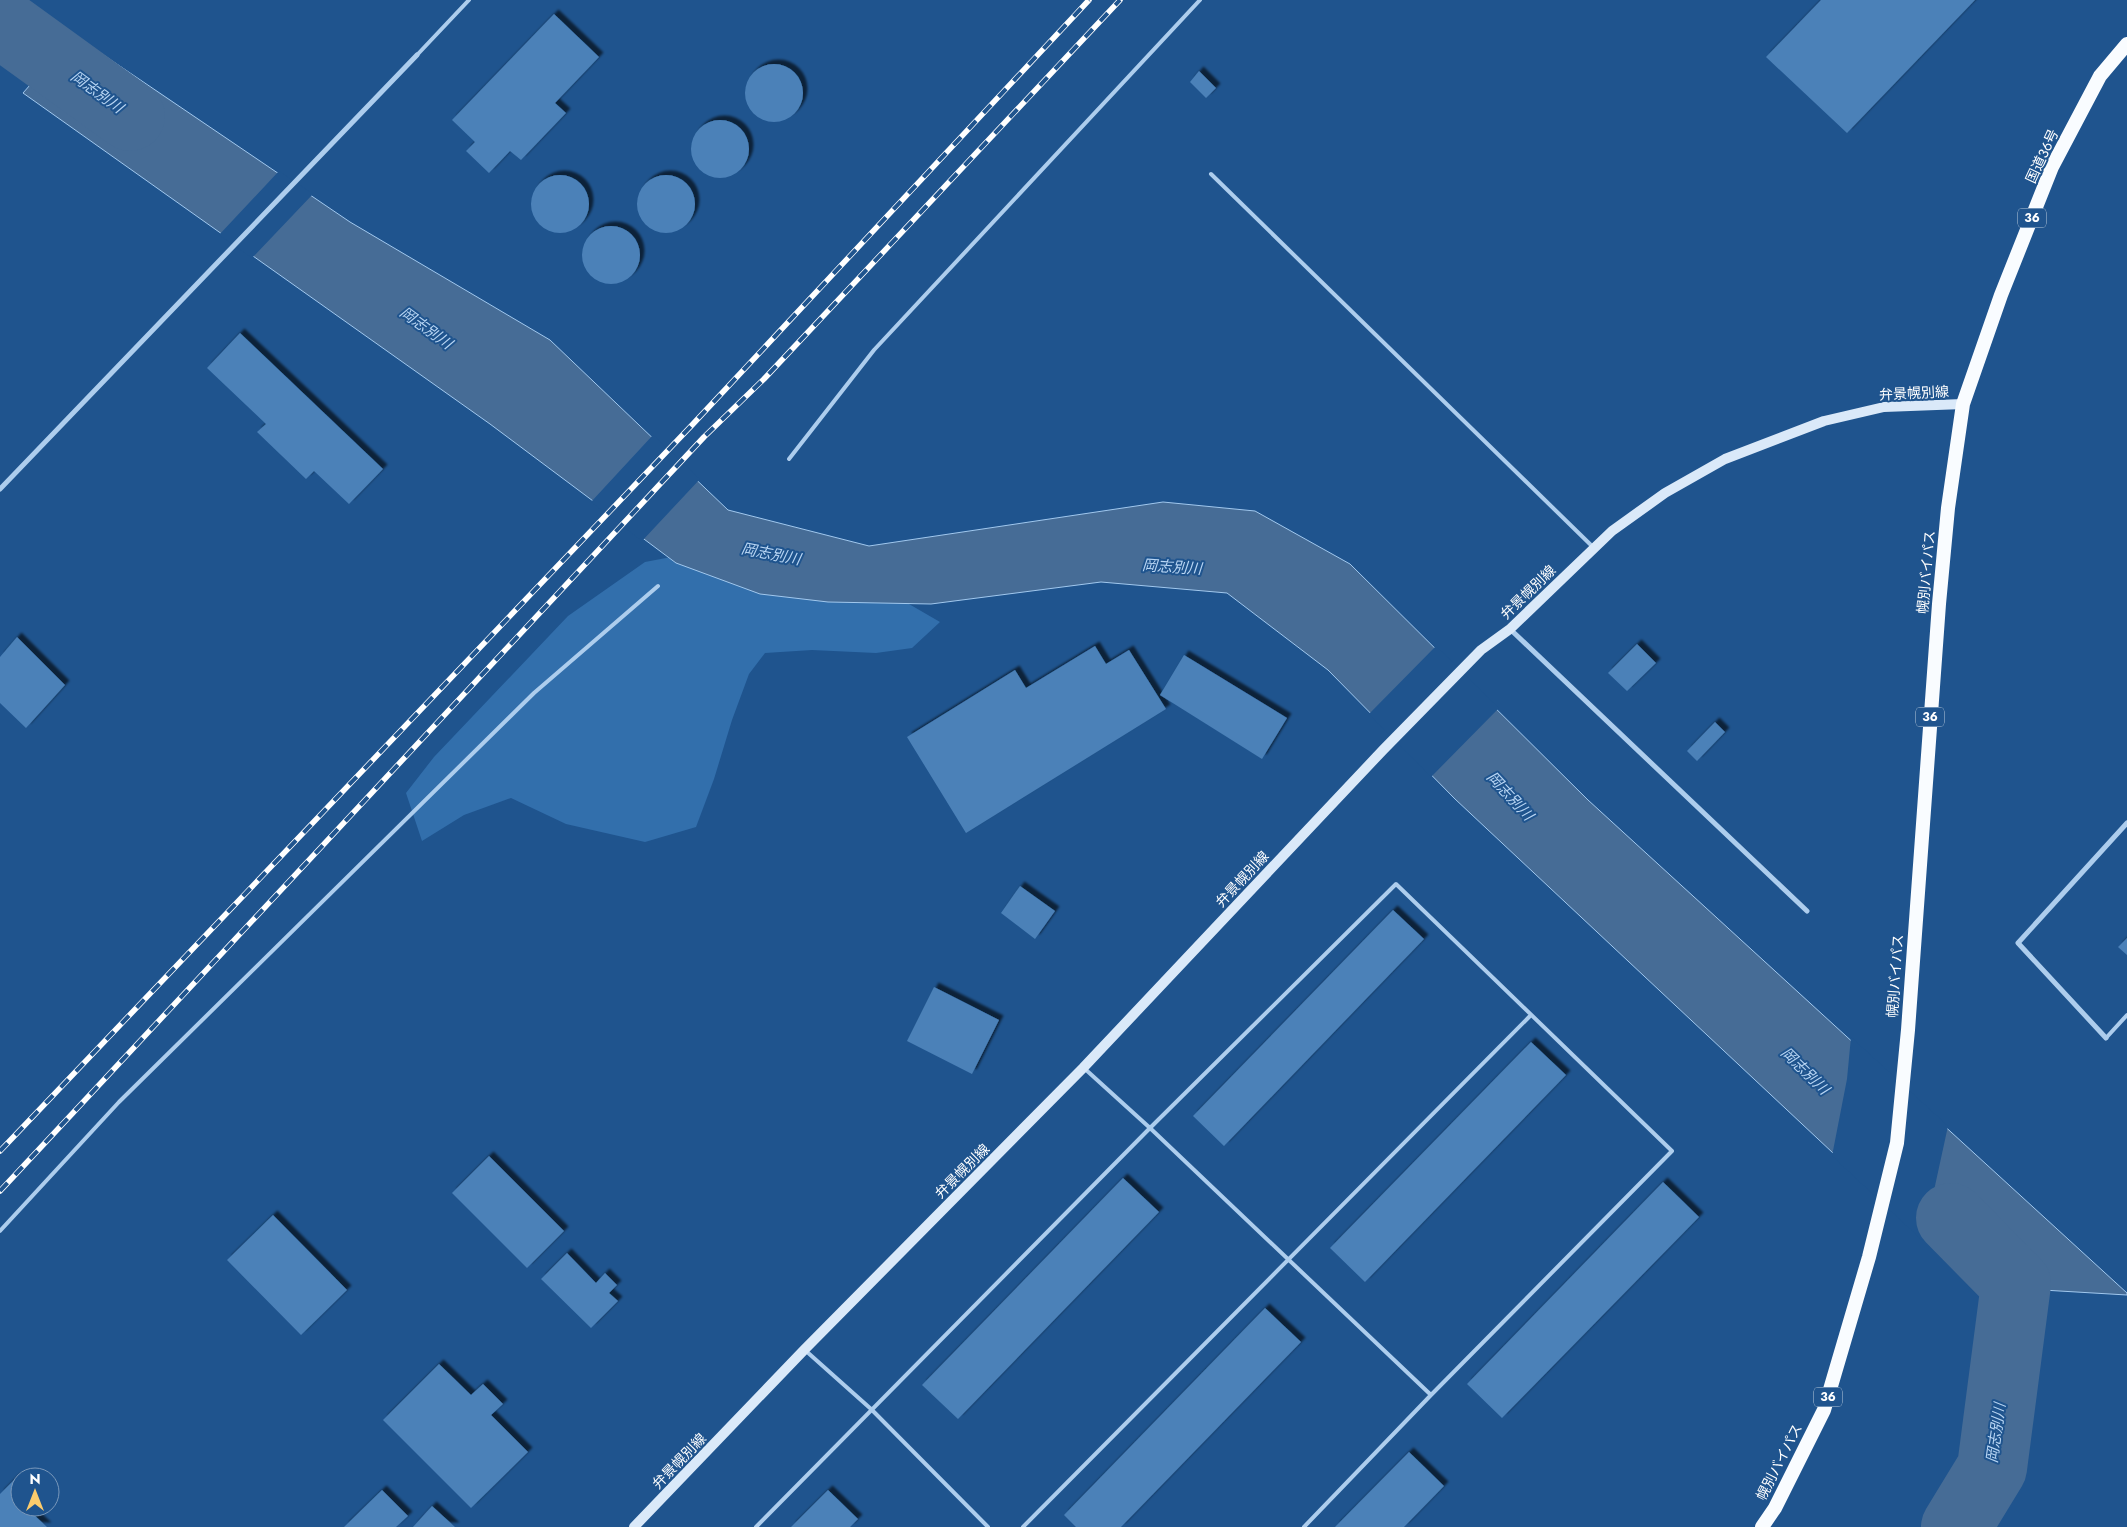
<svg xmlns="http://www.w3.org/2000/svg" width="2127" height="1527" viewBox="0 0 2127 1527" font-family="Jost,'Noto Sans JP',sans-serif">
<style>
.green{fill:#326fac}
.water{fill:#466c96;stroke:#a1c8ee}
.pier{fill:#1f548e}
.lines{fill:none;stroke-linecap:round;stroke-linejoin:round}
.river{stroke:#466c96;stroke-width:70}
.building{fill:#4b81b8;filter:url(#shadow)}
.service{stroke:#adcded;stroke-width:4}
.minor{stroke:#adcded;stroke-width:5}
.secondary{stroke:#dae9f9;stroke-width:10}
.trunk{stroke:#f9fcff;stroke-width:14}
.rail-casing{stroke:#fff;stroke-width:5.5}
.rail{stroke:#1f548e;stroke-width:4;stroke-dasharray:11;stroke-linecap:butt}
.labels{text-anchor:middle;stroke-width:4;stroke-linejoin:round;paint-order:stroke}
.shield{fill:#1f548e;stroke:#bcccdd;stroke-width:1}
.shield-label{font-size:12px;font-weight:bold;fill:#fff}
.street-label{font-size:14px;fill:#fff;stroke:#1f548e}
.water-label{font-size:15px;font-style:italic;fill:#b9d6f4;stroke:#1f548e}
</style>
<defs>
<filter id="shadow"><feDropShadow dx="4.5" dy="-4.5" stdDeviation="1" flood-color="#0009"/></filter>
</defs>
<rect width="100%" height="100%" fill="#1f548e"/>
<path class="green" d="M687,554l203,39 50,29 -28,26 -36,5 -64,-3 -47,3 -16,21 -17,46 -18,59 -18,48 -51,15 -79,-18 -55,-26 -47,17 -42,26 -16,-48 28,-36 134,-141 77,-54z"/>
<path class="water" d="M74,35l276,187 200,118 178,170 141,36 294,-44 92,9 95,53 238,236 539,493v2l-152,-9 -520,-487 -127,-129 -101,-77 -126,-11 -170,22 -103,-2 -68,-8 -84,-31 -186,-139 -467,-331z"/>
<path class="pier" d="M279,171l34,23 -61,64 -33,-23z
M653,435l47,44 -58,62 -51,-39z
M1436,646l63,62 -68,69 -62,-63z
M1851,1037l97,89 -25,115 -91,-85 15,-77z"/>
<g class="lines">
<path class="river" d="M0,22l130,94
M1951,1218l65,66 -24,184 -36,59"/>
</g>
<path class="building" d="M1821,0h154l-128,133 -81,-76z
M554,14l45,43 -44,46 11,10 -45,47 -11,-9 -21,22 -23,-22 9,-9 -23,-22z
M745 93a29 29 0 1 1 58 0a29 29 0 1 1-58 0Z
M1199,71l17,17 -10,10 -16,-16z
M691 149a29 29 0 1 1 58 0a29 29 0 1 1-58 0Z
M637 204a29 29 0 1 1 58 0a29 29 0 1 1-58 0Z
M531 204a29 29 0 1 1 58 0a29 29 0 1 1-58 0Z
M582 255a29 29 0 1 1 58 0a29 29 0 1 1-58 0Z
M240,333l143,136 -34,35 -35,-33 -8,8 -49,-47 9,-8 -59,-56z
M17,637l48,48 -39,43 -26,-25v-46z
M1637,644l19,19 -29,28 -19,-18z
M1095,646l11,18 23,-14 37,59 -200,124 -59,-96 108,-67 11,18z
M1184,655l103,63 -25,41 -102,-64z
M1715,722l10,10 -28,29 -10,-10z
M1020,886l35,25 -20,28 -34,-26z
M1393,910l31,29 -200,207 -31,-30z
M2127,938v17l-9,-8z
M934,987l65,33 -27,54 -65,-33z
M1531,1042l35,33 -201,207 -35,-34z
M489,1156l75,75 -37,37 -75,-75z
M1123,1178l36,34 -201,207 -36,-34z
M1663,1182l36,35 -197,201 -35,-34z
M273,1215l74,75 -46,45 -74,-75z
M567,1253l29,30 9,-10 12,12 -8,8 9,8 -27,27 -50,-49z
M1265,1308l36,34 -180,185h-45l-12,-12z
M439,1364l32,31 12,-11 20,20 -12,11 37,37 -57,56 -88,-88z
M1409,1452l35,34 -40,41h-69z
M16,1478l4,4v25h20l-7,7 14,13h-47v-33z
M382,1490l26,26 -12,11h-52z
M828,1490l30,29 -8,8h-59z
M432,1506l23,21h-42z"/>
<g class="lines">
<path class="service" d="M417,55l52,-55
M1211,174l383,374
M789,459l85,-109 326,-350
M2106,1038l21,-23
M1085,1069l65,59 281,267
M0,1231l119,-129 415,-409 124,-107
M806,1351l65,58 117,118
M756,1527l394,-399 246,-244 276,267 -241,244 -127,132
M1023,1527l507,-511"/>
<path class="minor" d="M0,489l417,-434
M1510,629l297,282
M2106,1038l-88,-95 109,-120"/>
<path class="secondary" d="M634,1527l170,-177 279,-282 300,-318 98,-100 29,-21 102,-98 53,-38 60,-34 99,-38 60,-14 79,-3"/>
<path class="trunk" d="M1762,1527l13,-19 49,-98 45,-153 28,-114 11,-113 31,-426 9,-96 15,-104 38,-109 51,-128 48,-91 27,-32"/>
<defs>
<path id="rail" d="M0,1151l693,-727 396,-424
M0,1191l704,-754 60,-58 356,-379"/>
</defs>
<use href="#rail" class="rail-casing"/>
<use href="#rail" class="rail"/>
</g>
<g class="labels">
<g class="shield">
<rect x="2018" y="208.5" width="28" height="19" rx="4"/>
<rect x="1916" y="707.5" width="28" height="19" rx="4"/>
<rect x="1814" y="1387.5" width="28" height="19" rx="4"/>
</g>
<g class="shield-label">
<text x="2032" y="222">36</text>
<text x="1930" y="721">36</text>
<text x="1828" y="1401">36</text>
</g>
<g class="street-label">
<text transform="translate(2042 156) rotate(-65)" y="5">国道36号</text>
<text transform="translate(1914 393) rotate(-3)" y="5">弁景幌別線</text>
<text transform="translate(1926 572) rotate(-85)" y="5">幌別バイパス</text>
<text transform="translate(1528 592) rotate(-44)" y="5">弁景幌別線</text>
<text transform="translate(1242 879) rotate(-47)" y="5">弁景幌別線</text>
<text transform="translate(1895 976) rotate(-86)" y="5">幌別バイパス</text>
<text transform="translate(962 1171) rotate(-45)" y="5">弁景幌別線</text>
<text transform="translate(679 1461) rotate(-46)" y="5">弁景幌別線</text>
<text transform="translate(1779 1462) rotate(-63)" y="5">幌別バイパス</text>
</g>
<g class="water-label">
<text transform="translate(97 92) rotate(36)" y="5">岡志別川</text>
<text transform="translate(426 328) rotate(36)" y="5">岡志別川</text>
<text transform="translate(771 554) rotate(11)" y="5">岡志別川</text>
<text transform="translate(1172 567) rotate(4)" y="5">岡志別川</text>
<text transform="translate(1510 796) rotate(47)" y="5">岡志別川</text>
<text transform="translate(1805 1071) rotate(44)" y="5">岡志別川</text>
<text transform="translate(1996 1433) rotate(-82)" y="5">岡志別川</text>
</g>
</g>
<g transform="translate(35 1492)"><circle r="24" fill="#1f548e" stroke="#7998bb"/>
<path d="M0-4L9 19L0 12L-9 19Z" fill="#fbcc6d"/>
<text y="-8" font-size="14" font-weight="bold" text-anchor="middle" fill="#ffffff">N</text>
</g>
</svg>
